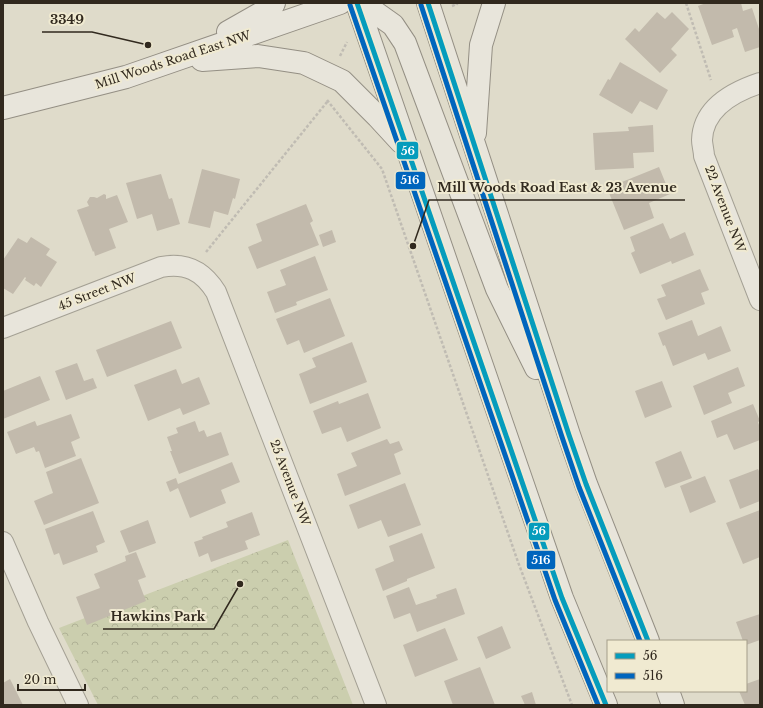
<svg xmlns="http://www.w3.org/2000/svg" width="763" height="708" viewBox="0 0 763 708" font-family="'Libre Baskerville',serif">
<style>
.park{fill:url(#park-crowns)}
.building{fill:#c2baac}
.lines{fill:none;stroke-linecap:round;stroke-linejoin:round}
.street-casing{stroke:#a4a094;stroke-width:22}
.secondary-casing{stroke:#948f84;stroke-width:24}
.path{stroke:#c0bcb3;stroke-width:2.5;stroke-dasharray:3 2;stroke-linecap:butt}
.street{stroke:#e8e5db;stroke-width:20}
.secondary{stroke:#e8e5db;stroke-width:22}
.bus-1-casing{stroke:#f0ead1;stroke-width:8}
.bus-2-casing{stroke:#f0ead1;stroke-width:8}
.bus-1{stroke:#059cbc;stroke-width:5}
.bus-2{stroke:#0065bd;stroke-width:5}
.labels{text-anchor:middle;stroke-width:4;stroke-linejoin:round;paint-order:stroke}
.street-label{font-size:12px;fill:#31291e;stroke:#f0ead1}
.leader{fill:none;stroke:#31291e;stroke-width:1.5}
.callout-dot{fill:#31291e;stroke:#f0ead1;stroke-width:1.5}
.callout-label{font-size:13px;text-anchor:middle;font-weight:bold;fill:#31291e;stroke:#f0ead1;stroke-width:4;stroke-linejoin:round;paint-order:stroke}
.line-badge{stroke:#f0ead1;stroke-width:1.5}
.badge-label{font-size:11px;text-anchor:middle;font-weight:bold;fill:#fff}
</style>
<defs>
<pattern id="park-crowns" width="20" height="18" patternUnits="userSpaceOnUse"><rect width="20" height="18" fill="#cbceae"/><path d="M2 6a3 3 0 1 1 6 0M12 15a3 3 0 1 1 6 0" fill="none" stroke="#afb195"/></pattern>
</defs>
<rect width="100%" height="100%" fill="#dfdbca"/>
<path class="park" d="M288,540l65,165h-255l-39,-77z"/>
<path class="building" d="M706,3h35l2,8 9,-3 8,24v15l-15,5 -8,-24 -5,2 2,7 -22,8 -14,-39z
M657,12l8,7 7,-7 17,17 -18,20 6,6 -17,18 -35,-34 10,-11 4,4z
M620,62l48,28 -11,20 -17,-9 -8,13 -33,-19 9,-16 2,1z
M653,125l1,27 -21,1 1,15 -39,2 -2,-37 36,-2 -1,-4z
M659,167l11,27 -21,9 5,15 -30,12 -17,-42z
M202,169l38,10 -5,20 -2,-1 -5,17 -14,-4 -4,17 -22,-5z
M161,174l8,25 3,-1 8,26 -23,7 -5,-17 -15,5 -11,-36z
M104,194l2,1v4l11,-4 11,27 -19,7 7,19 -21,8 -1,-5 -1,1 -16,-42 12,-4 -2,-4 3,-5h4l3,1z
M306,204l7,17 -3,2 9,22 -62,24 -9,-22 14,-6 -6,-17z
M663,223l7,16 15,-7 9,23 -22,9 -1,-3 -31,13 -9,-21 4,-2 -5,-14z
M332,230l4,12 -13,5 -4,-12z
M31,237l19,12 -4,6 11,7 -16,25 -5,-4 -2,3 -9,-6 1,-2 -1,-1 -12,17 -10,-6v-28l15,-22 9,5z
M315,256l13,34 -32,12 1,3 -22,8 -8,-21 19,-7 -6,-15z
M700,269l9,21 -8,3 4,11 -39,16 -9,-21 9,-3 -5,-11z
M330,298l15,38 -41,17 -5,-13 -12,5 -11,-26z
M692,320l6,16 23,-10 10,25 -23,9 -3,-7 -32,13 -8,-21 -2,1 -5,-13z
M171,321l11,27 -75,29 -11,-27z
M352,342l15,40 -57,22 -11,-30 17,-7 -4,-9z
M77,363l7,18 9,-3 4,10 -31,12 -11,-29z
M738,367l7,19 -17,7 4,10 -28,12 -11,-29z
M176,369l6,15 17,-7 11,27 -27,11 -3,-7 -32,13 -14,-36z
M40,376l10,24 -47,19v-28z
M662,381l10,26 -27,11 -10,-27z
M368,393l13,35 -34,14 -6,-15 -19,7 -9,-23 25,-10 1,3z
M753,404l7,17 -2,1 2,6v12l-26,10 -7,-16 -10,4 -6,-17z
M71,414l9,24 -9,4 5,14 -31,12 -6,-17 -3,1 -2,-5 -18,7 -9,-22 28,-11 2,5z
M195,421l4,11 5,-2 3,7 14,-5 8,23 -50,19 -9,-23h2l-5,-14 11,-4 -2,-5z
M387,439l3,5 9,-3 4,9 -9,4 7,20 -56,22 -8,-22 20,-8 -6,-13z
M681,451l11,27 -27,10 -10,-26z
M81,458l18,45 -55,22 -10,-24 19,-8 -7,-21z
M232,462l8,20 -19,8 5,13 -36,15 -12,-30 -8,4 -4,-10 10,-4 2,6z
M758,469l2,4v28l-20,8 -11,-29z
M705,476l11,26 -26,11 -10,-27z
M405,483l16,42 -33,12 -7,-17 -23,9 -9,-24z
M760,510v47l-17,7 -17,-41z
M93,511l12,31 -9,4 2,6 -35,13 -4,-12 -5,2 -9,-26z
M252,512l8,23 -15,6 3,8 -37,13 -3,-9 -9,4 -5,-15 9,-3 -1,-2 26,-10 -2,-5z
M148,520l8,23 -27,10 -9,-22z
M422,533l13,35 -28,11v2l-24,10 -8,-22 19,-8 -5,-15z
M136,552l10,25 -8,3 8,21 -59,24 -11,-28 24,-9 -6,-14 32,-13 -1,-5z
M409,587l7,18 21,-7 -1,-3 20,-7 9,26 -48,18 -7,-19 -16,6 -8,-23z
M760,614v26l-14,5v-4h-3l-7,-19z
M502,626l9,22 -25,11 -9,-22z
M445,628l13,32 -43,17 -12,-32z
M480,667l15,38h-42l-9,-24z
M10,679l13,26h-20v-22z
M760,679v26h-15l-6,-14h7v-7z
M532,692l4,13h-11l-4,-9z"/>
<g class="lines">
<defs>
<path id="street" d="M760,83c-27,9 -57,25 -58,57 0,5 2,11 2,16l56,144
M3,328l158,-61c25,-5 42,4 55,25l160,413
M3,542l35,80 40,83"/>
<path id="secondary" d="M357,3l205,595 44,107
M362,3l31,22 12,18 92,246 39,79
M428,3l141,432 17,49 62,157
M228,32l44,-25 2,-4
M202,60l56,-4 46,7 38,18 36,36 23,25
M3,108l123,-31 214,-74
M475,133l6,-88 13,-42
M668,691l5,14"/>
</defs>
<use href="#street" class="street-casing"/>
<use href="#secondary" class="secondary-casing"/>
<path class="path" d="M686,3l25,77
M452,6l5,-2 -1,-1
M340,56l7,-14
M327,100l55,69 136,393 54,143
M206,252l121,-150"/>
<use href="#street" class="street"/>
<use href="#secondary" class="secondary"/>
<defs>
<path id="bus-1" d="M357,3l205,595 44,107
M428,3l141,432 17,49 62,157"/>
<path id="bus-2" d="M350,5l205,595 43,105
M421,5l141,432 17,50 61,154"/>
</defs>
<use href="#bus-1" class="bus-1-casing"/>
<use href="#bus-2" class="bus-2-casing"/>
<use href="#bus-1" class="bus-1"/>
<use href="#bus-2" class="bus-2"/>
</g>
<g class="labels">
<g class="street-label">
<text transform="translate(173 60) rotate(-18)" y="4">Mill Woods Road East NW</text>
<text transform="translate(725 209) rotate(69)" y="4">22 Avenue NW</text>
<text transform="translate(97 292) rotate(-21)" y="4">45 Street NW</text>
<text transform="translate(290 483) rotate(69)" y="4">25 Avenue NW</text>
</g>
</g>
<path class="leader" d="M148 45L92 32H42M413 246L429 200H685M240 584L214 629H103"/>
<g class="callout-dot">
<circle cx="148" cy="45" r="4"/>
<circle cx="413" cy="246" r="4"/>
<circle cx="240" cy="584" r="4"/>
</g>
<g class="callout-label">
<text x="67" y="24">3349</text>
<text x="557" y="192">Mill Woods Road East &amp; 23 Avenue</text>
<text x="158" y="621">Hawkins Park</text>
</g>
<g class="line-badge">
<rect x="396" y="141" width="23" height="19" rx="4" fill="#059cbc"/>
<rect x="395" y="171" width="31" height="19" rx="4" fill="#0065bd"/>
<rect x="528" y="522" width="22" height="19" rx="4" fill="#059cbc"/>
<rect x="526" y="550" width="30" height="20" rx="4" fill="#0065bd"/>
</g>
<g class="badge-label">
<text x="408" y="155">56</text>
<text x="410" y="184">516</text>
<text x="539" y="535">56</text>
<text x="541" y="564">516</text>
</g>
<rect width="763" height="708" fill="none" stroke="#31291e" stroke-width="8"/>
<rect x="607" y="640" width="140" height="52" fill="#f0ead1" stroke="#a49d89"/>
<rect x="615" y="653" width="20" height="6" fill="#059cbc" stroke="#a49d89"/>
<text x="643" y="660" font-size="12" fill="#31291e">56</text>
<rect x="615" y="673" width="20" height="6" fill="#0065bd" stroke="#a49d89"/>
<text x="643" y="680" font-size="12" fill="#31291e">516</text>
<path d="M18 684v6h67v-6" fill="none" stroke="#31291e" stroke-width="2"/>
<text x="24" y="684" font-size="12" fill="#31291e" stroke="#f0ead1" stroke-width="3" paint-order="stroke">20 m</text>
</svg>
